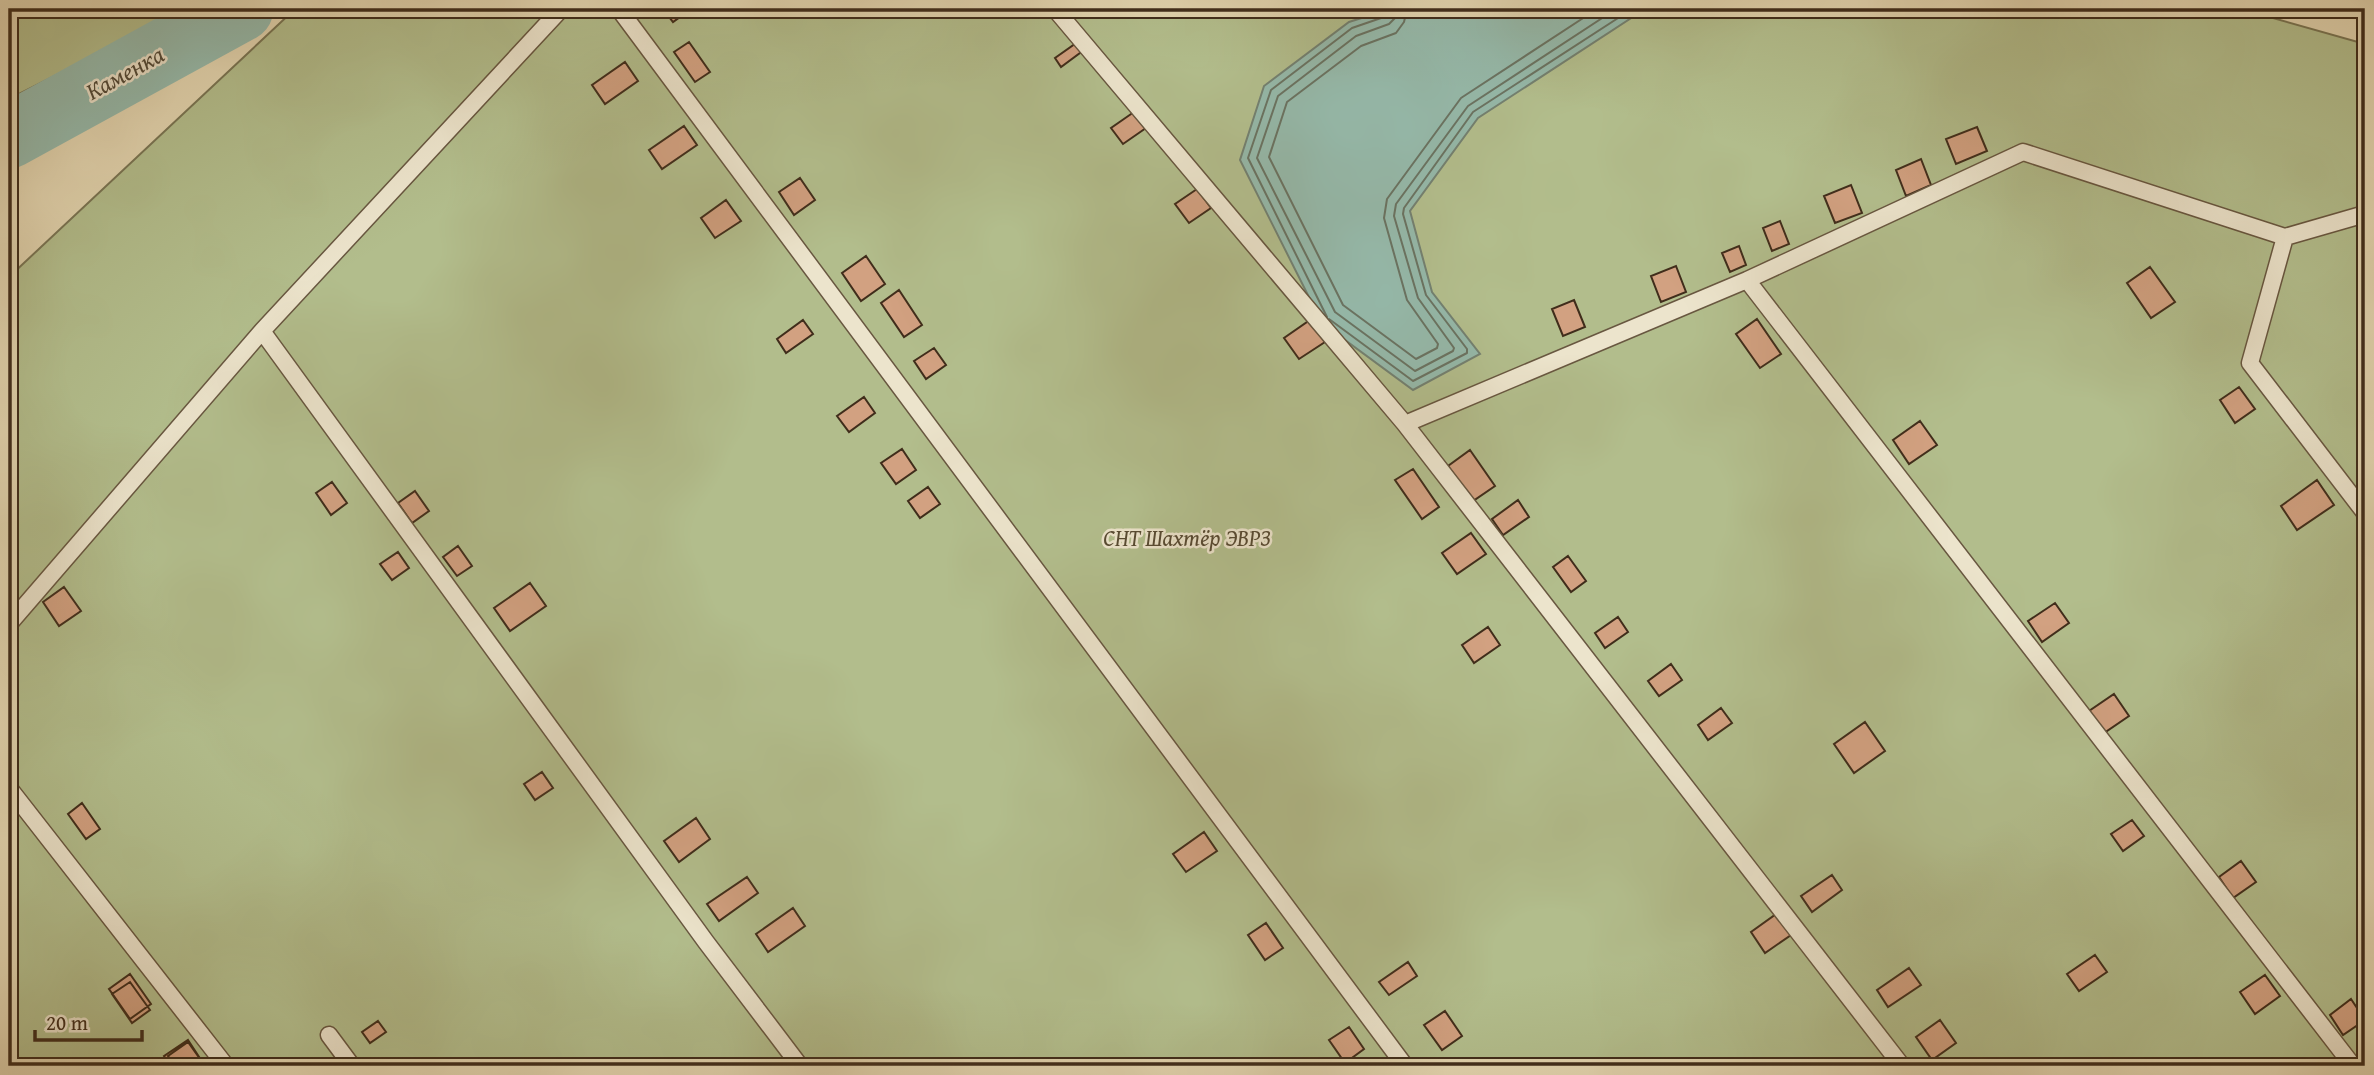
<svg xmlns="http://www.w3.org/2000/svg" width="2374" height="1075" viewBox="0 0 2374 1075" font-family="'Gentium Book Plus',serif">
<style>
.green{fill:#b2bd8c;stroke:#797554;stroke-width:2}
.water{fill:#95b9aa;stroke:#738171;stroke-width:2}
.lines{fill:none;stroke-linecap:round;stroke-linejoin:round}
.shore{stroke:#6a7362;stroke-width:2}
.river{stroke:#95b9aa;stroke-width:65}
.building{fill:#d2a181;stroke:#402d1b;stroke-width:2}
.service-casing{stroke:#685740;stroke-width:19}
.service{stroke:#ece4cc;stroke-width:16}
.labels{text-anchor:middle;stroke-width:5;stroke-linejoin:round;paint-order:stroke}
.park-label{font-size:23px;font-style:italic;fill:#574a32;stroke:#ece4cc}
.water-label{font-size:24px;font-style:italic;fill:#514938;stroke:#ece4cc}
</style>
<rect width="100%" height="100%" fill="#e2d5b0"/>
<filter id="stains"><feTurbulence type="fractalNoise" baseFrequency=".00286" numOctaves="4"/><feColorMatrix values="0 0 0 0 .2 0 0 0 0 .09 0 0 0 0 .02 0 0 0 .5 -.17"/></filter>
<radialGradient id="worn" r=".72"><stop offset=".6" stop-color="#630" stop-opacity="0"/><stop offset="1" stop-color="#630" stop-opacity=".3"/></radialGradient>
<path class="green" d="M9,9h179l-179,90z
M295,9h1946l124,35v1022h-2356v-789z"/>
<path class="water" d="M1390,9h255l-167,109 -68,93 22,81 48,62 -67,36 -91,-67 -82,-163 24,-74 85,-64z"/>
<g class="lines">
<path class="shore" d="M1396,9l-1,9 -6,6 -33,12 -78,60 -21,62 78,154 80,59 38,-20 1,-3 -36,-50 -24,-82 2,-12 72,-98 148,-97
M1407,9l-3,13 -8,11 -35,13 -74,56 -18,55 74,148 73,54 21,-11 1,-4 -31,-44 -23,-82 3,-19 74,-101 136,-89
M1327,317l-79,-159 23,-68 81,-62 32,-11 3,-8
M1329,319l84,62 54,-28v-4l-41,-54 -23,-81 1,-6 69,-96 159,-103"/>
<path class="river" d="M9,136l232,-127"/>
</g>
<path class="building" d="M663,9h28l-18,13z
M1082,39l6,8 -27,20 -6,-9z
M689,42l21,30 -15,10 -21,-30z
M625,62l13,19 -33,23 -13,-19z
M1144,105l12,16 -33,23 -12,-16z
M684,126l13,19 -35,24 -13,-19z
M1977,127l10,24 -31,13 -10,-25z
M1921,159l10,26 -25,11 -10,-26z
M800,178l15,22 -21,15 -15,-23z
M1851,185l11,28 -27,10 -11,-27z
M1197,189l14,19 -22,15 -14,-19z
M726,200l15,21 -26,17 -14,-20z
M1780,221l9,23 -17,7 -9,-23z
M1739,246l7,19 -16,7 -8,-19z
M866,256l19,28 -24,17 -19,-28z
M1676,266l10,26 -25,10 -10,-26z
M2150,267l25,35 -24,16 -24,-35z
M899,290l23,35 -18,12 -23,-34z
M1574,300l11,27 -22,9 -11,-27z
M1757,319l24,35 -21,14 -24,-34z
M803,320l10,14 -27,19 -9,-14z
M1310,320l15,22 -26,17 -15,-21z
M934,348l12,17 -20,14 -12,-18z
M2239,387l16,22 -20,14 -15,-23z
M864,397l11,16 -26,19 -12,-16z
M1920,421l17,24 -28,19 -16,-24z
M902,449l14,21 -20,14 -15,-21z
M1470,450l25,36 -22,15 -25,-35z
M1413,469l26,38 -17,12 -27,-39z
M2317,480l17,25 -37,25 -16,-24z
M332,482l15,21 -16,12 -15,-22z
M928,487l12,17 -20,14 -12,-17z
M415,491l14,20 -17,12 -14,-20z
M1518,500l11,17 -26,18 -11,-16z
M1471,533l15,21 -29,20 -15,-21z
M458,546l14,20 -15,10 -14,-19z
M398,552l11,16 -17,12 -12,-16z
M1568,556l18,25 -15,11 -18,-25z
M530,583l16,23 -36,25 -16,-23z
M64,587l17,24 -22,15 -16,-24z
M2055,603l14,20 -27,19 -14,-21z
M1618,617l10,15 -23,16 -10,-15z
M1488,627l12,18 -26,18 -12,-18z
M1671,664l11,16 -23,16 -11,-15z
M2114,694l15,22 -25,17 -15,-22z
M1721,708l11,15 -24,17 -10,-15z
M1865,722l20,29 -31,22 -20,-29z
M542,772l11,16 -18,12 -11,-16z
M82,803l18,26 -14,10 -18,-25z
M696,818l14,21 -31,23 -15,-21z
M2132,820l12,16 -21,15 -12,-17z
M1204,832l13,19 -31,21 -13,-18z
M2241,861l15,21 -23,16 -14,-21z
M1832,875l10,15 -30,22 -11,-16z
M747,877l11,16 -39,28 -12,-17z
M793,908l12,18 -37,26 -12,-18z
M1779,912l15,21 -29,20 -14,-21z
M1266,923l17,25 -18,12 -17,-25z
M2095,955l12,17 -28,19 -12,-17z
M1408,962l9,14 -28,19 -10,-13z
M1909,968l12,17 -33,22 -11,-17z
M130,974l21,30 -21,15 -21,-30z
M2265,975l15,21 -25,18 -15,-22z
M130,982l20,28 -18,13 -20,-29z
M2351,999l14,21 -22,15 -13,-20z
M1445,1011l17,25 -20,14 -18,-25z
M1940,1020l16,23 -24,17 -16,-23z
M378,1021l8,11 -16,11 -8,-11z
M1349,1027l15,22 -19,14 -16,-23z
M188,1040l17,26h-35l-6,-10z
M188,1042l17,24h-30l-7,-10z"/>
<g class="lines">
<defs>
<path id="service" d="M619,9l786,1057
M1055,9l350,415 497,642
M2285,237l-35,126 115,150
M1747,280l606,786
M262,331l444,611 94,124
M1405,424l342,-144 276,-128 262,85 80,-23
M9,624l253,-293 299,-322
M9,788l217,278
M329,1035l23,31"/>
</defs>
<use href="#service" class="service-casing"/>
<use href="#service" class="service"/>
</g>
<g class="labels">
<g class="park-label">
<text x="1187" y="546">СНТ Шахтёр ЭВРЗ</text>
</g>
<g class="water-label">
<text transform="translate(125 73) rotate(-29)" y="8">Каменка</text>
</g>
</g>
<rect width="2374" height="1075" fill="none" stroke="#e2d5b0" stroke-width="35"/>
<rect x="10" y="10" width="2353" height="1054" fill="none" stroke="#402d1b" stroke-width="3.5"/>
<rect x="18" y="18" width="2339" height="1040" fill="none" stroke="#402d1b" stroke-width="2"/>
<path d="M35 1030v10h107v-10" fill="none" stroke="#402d1b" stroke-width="3.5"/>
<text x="46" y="1030" font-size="21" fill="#402d1b" stroke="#ece4cc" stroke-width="5" paint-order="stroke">20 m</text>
<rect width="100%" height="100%" filter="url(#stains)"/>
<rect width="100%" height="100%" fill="url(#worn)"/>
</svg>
